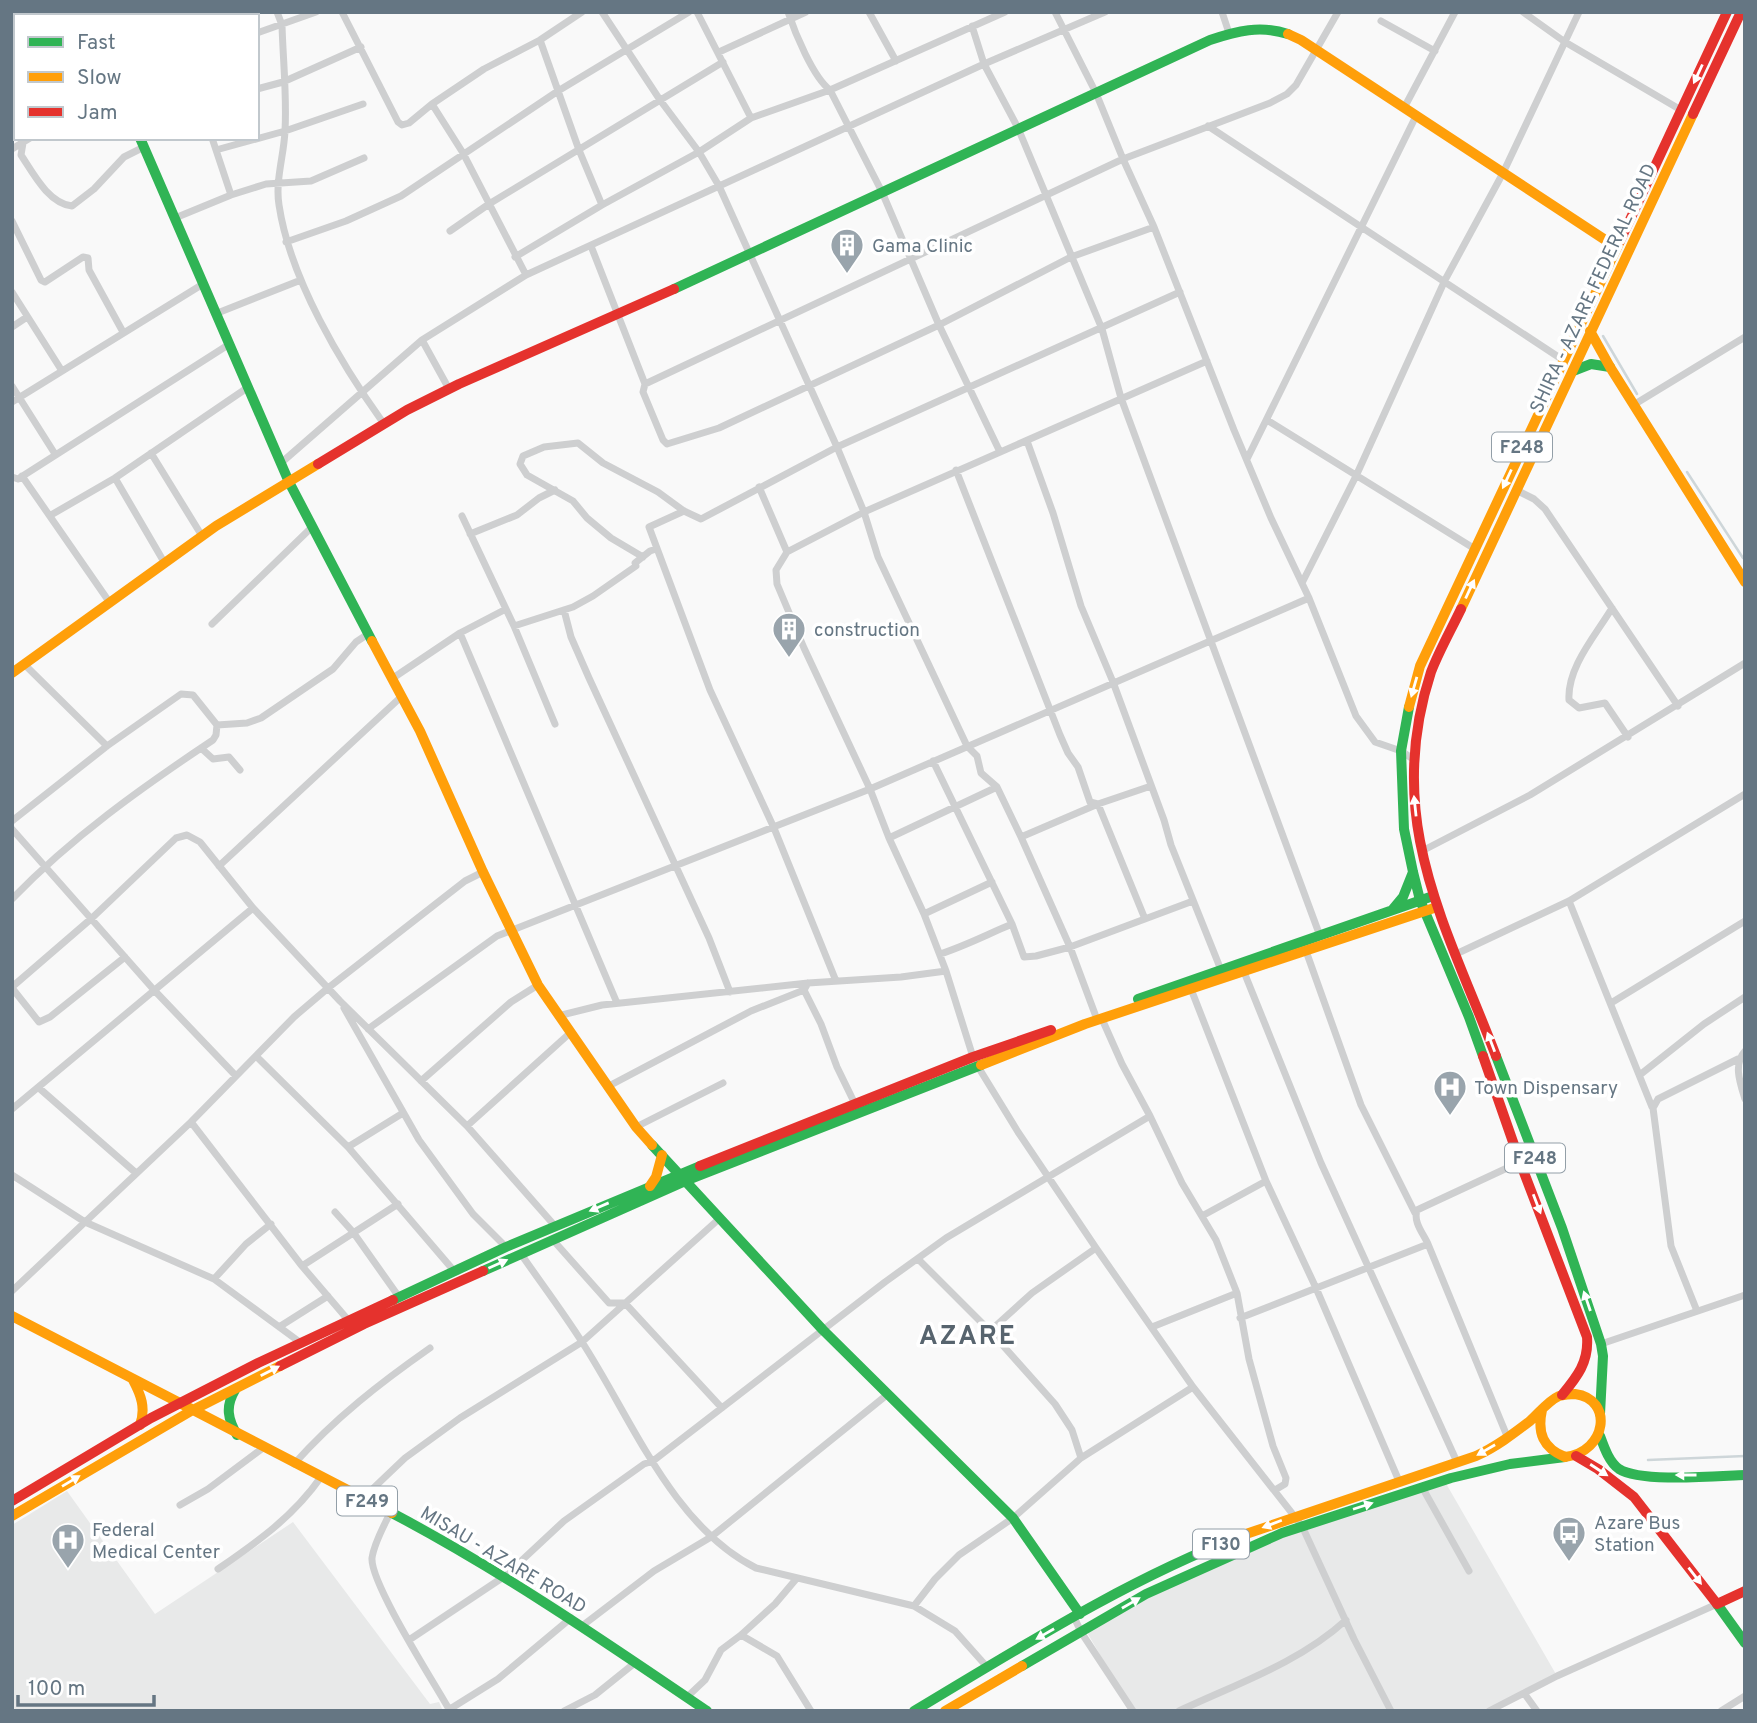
<svg xmlns="http://www.w3.org/2000/svg" width="1757" height="1723" viewBox="0 0 1757 1723" font-family="Overpass,sans-serif">
<style>
.built{fill:#e8e9e9}
.lines{fill:none;stroke-linecap:round;stroke-linejoin:round}
.stream{stroke:#ced6d9;stroke-width:2.5}
.street{stroke:#cecfd0;stroke-width:7}
.fast{stroke:#30b455;stroke-width:10}
.slow{stroke:#ff9f0a;stroke-width:10}
.jam{stroke:#e5322d;stroke-width:10}
.oneway{fill:#fff}
.labels{text-anchor:middle;stroke-width:7;stroke-linejoin:round;paint-order:stroke}
.shield{fill:#fff;stroke:#939fa8;stroke-width:2}
.shield-label{font-size:18px;font-weight:bold;fill:#657683}
.poi-label{font-size:19px;fill:#657683;stroke:#fff;text-anchor:start}
.street-label{font-size:19px;fill:#657683;stroke:#fff}
.district-label{font-size:26px;font-weight:bold;letter-spacing:2px;fill:#57646e;stroke:#fff}
</style>
<rect width="100%" height="100%" fill="#f9f9f9"/>
<path class="built" d="M1444,1480l113,196 -68,35h-356l-48,-82 144,-74z
M67,1491l88,123 138,-92 137,182 9,-2 4,9h-431v-186z"/>
<g class="lines">
<path class="stream" d="M1603,336l34,58
M1687,472l56,86
M1648,1460l97,-4"/>
<path class="street" d="M135,12l2,4
M277,12l5,13c1,35 5,71 3,106 -1,24 -10,50 -6,74 11,74 62,159 105,219
M342,12l56,110 4,3 7,-2 23,-19 52,-35 56,-29 42,-28
M602,12l58,88 39,52 20,34 118,261 27,65 14,45 89,189 10,10 4,17 16,14 24,50 49,110 25,67
M697,12l54,106
M788,12c7,21 25,65 42,78l52,102 57,133 61,127
M869,12l27,49
M1055,12l41,81 27,66 31,68 80,203 37,88 38,80 47,118 19,26 26,9 12,8
M1222,12l7,21
M1523,12l42,30 116,68
M199,16l6,-4
M1381,21l54,30
M972,26l12,38 34,64 84,201 19,69 199,538
M12,29l4,6
M257,33l59,-21
M540,40l39,110 23,55
M719,52l87,-40
M257,89l26,-7 78,-35
M432,104l31,49 63,122
M1404,108l51,-96
M12,124l4,6
M1208,126l355,234
M20,138l3,5 -2,12c12,18 27,48 51,51l22,-17 30,-32 20,-10
M212,138l19,57
M12,149l18,-11
M216,150l69,-19 78,-27
M175,218l56,-23 35,-11 45,-3 53,-23
M12,221l29,59 4,2 38,-25 5,1 1,12 34,62
M450,231l39,-27 234,-142
M286,242l60,-21 55,-25 157,-105 131,-79
M591,246l54,138 -2,8 20,48 4,4 52,-16 220,-103 132,-68 83,-30
M515,257l87,-52 97,-53 52,-34 79,-28 175,-78
M12,292l50,79
M215,314l86,-34
M12,327l15,-10
M422,340l27,49
M645,384l478,-225 147,-56 17,-9 9,-9 42,-73
M12,386l43,68
M12,402l191,-118
M1635,404l110,-67
M1267,420l208,129
M1027,441l26,72 28,93 32,76 51,138 7,25 50,125
M151,453l51,83
M1247,459l169,-343
M281,463l141,-123 104,-65 458,-211 121,-52
M956,470l104,265 8,18 10,14 12,35 8,2 47,115
M22,476l88,127
M12,477l6,2 210,-134
M115,478l49,84
M759,487l28,65
M1516,490l18,9 11,10 133,197
M684,511l-35,16 61,163 64,138 62,153
M51,515l64,-37 132,-90
M462,516l52,110 41,98
M470,534l47,-19 22,-17 16,-8
M643,557l-32,-19 -24,-20 -14,-17 -46,-26 -7,-11 3,-8 21,-9 34,-4 25,20 55,29 26,19 17,8 136,-72 343,-155
M1302,583l54,-107 89,-196 58,-107 76,-161
M1612,608c-16,27 -45,59 -43,92l10,8 26,-5 23,34
M564,610l7,27 18,41 120,260 21,54
M212,624l100,-97
M514,626l59,-19 20,-11 43,-30 -1,-3 15,-12 6,-2
M460,633l157,370
M24,664l83,82
M393,678l67,-45 46,-24
M217,725l30,-2 14,-5 72,-49 23,-27 12,-8
M201,748l12,11 16,-2 11,13
M933,761l79,163 12,33 12,-1 34,-9 123,-46
M12,821l95,-75 74,-52 12,1 24,30 -1,10 -3,5c-72,48 -141,97 -201,159
M12,829l142,161 82,86
M1021,837l77,-33 53,-18
M889,838l108,-51
M1422,851l108,-56 215,-132
M219,866l183,-170
M1569,901l83,206
M924,914l68,-32
M1306,951l55,154 54,108
M940,954c25,-8 48,-20 72,-30
M1456,954l113,-53 176,-107
M1244,972l77,191 136,299
M12,987l80,-69 84,-80 11,-3 13,7 53,66 87,93 127,125 88,100
M12,988l27,34 11,-5 75,-60
M1191,989l75,192 50,107 83,193
M804,990l17,34 16,43 18,37
M1611,1003l134,-82
M344,1008l75,132 54,74 33,33
M558,1016l44,-11 206,-22 93,-6 45,-6
M1102,1019l20,45 28,52 32,67 34,57 21,53 12,66 24,87 13,32 -1,6 -10,6
M368,1029l129,-93 373,-147 439,-191
M1745,1051c-12,13 -5,32 0,48
M256,1056l92,91 107,125
M973,1057l-27,-86 -22,-57 -35,-76 -19,-49 -66,-141 -27,-64 -1,-14 11,-18 77,-40 343,-151
M977,1065l41,67 78,116 97,139 109,139 52,113 37,72
M1641,1074l63,-50 41,-27
M421,1081l90,-79 27,-17
M607,1087l144,-76 53,-21 4,-7
M39,1088l97,85
M12,1109l241,-201
M191,1122l111,144 47,55
M467,1126l103,-93
M636,1127l87,-44
M348,1147l55,-34
M12,1175l73,47 129,57 87,64
M335,1212l18,20 46,65
M1202,1216l64,-35
M553,1240l56,63h16l97,105
M521,1254c20,29 42,58 61,88 49,75 90,184 174,226l158,38 41,25 33,37
M918,1259l72,72 65,73 17,26 9,28
M302,1266l96,-62
M214,1279l32,-35 25,-20
M12,1291l179,-169 103,-105 34,-29 137,-107 18,-9
M1697,1311l-26,-65 -18,-138 5,-9 80,-40
M1240,1318l188,-74
M279,1327l49,-31
M1152,1327l85,-34
M990,1331l42,-38 64,-45
M1601,1344l144,-49
M1507,1436l-79,-192c-5,-11 -15,-22 -11,-34l103,-48
M294,1464c41,-46 86,-81 136,-116
M1422,1487l47,84
M362,1499l43,-41 55,-40 122,-76 138,-124
M180,1505l28,-16 55,-41
M390,1513c-6,13 -16,30 -18,45 -2,25 63,126 78,153
M218,1569c39,-27 75,-52 103,-92
M914,1606l21,-27 24,-24 54,-37 68,-60 112,-71
M1074,1617l7,15 52,79
M582,1626l72,-55 57,-34 177,-143
M741,1635l36,21 34,55
M409,1640l96,-64 59,-55 80,-57 9,-3 232,-179 61,-44 204,-122
M1524,1693l13,18
M687,1697l18,-17 16,-30 20,-15 34,-31 22,-26
M450,1709l48,-30 73,-61
M564,1711l31,-16 41,-33
M1179,1711c57,-27 120,-48 167,-91
M1489,1711l68,-35 160,-72
M1721,1711l24,-15"/>
<path class="fast" d="M140,138l149,344 83,159
M674,289l536,-249c27,-9 50,-15 78,-6
M1573,371l18,-7 19,3
M1409,707l-8,44 3,78 9,43 7,28 49,117 14,39
M1393,909l10,-12 10,-25
M1138,999l295,-103
M1496,1056l66,172 39,116 2,12 -3,58
M652,1145l171,185 190,188 67,96
M483,1271l207,-92 291,-114
M393,1300l113,-53 194,-81
M235,1390c-10,17 -7,29 2,45
M1600,1436c4,11 9,26 19,33 22,14 98,7 126,6
M392,1513c110,58 212,128 315,198
M1717,1604l28,39
M1022,1666l124,-72 136,-61 169,-55 59,-14 55,-7
M914,1711c107,-64 212,-131 329,-176"/>
<path class="slow" d="M1288,34l13,6 315,207
M1590,331l20,36 135,215
M1461,609l232,-495
M372,641l48,90 63,141 55,113 98,142 16,18
M12,673l204,-147 102,-62
M1409,707l11,-41 200,-425
M981,1065l104,-41 352,-117
M650,1186l6,-9 6,-22
M12,1316l380,197
M133,1380c8,15 13,28 7,45
M1542,1410c-5,23 1,38 23,47
M12,1516l179,-105 89,-45
M1243,1535l233,-79c20,-9 37,-22 54,-35 9,-8 18,-20 29,-25 4,-1 11,-2 16,-2 39,5 32,58 -10,63
M945,1711l77,-45"/>
<path class="jam" d="M82,12l2,4
M1693,114l48,-102
M1620,241l107,-229
M318,464l89,-54 52,-26 215,-95
M1461,609c-10,21 -22,42 -30,63 -48,147 14,251 65,384
M1483,1056l37,106 67,175c2,25 -10,40 -25,58
M700,1166l273,-109 78,-27
M280,1366l84,-42 119,-53
M1576,1456l22,13 36,28 83,107 28,-13
M12,1501l139,-83 107,-55 135,-63"/>
</g>
<defs><path id="oneway-solid" d="M-6-.8H1V-3.2L6.5 0L1 3.2V.8H-6Z" transform="scale(1.75)"/></defs>
<g class="oneway">
<use href="#oneway-solid" transform="translate(1698 74) rotate(115)"/>
<use href="#oneway-solid" transform="translate(1507 479) rotate(115)"/>
<use href="#oneway-solid" transform="translate(1470 589) rotate(-65)"/>
<use href="#oneway-solid" transform="translate(1414 687) rotate(106)"/>
<use href="#oneway-solid" transform="translate(1415 806) rotate(-96)"/>
<use href="#oneway-solid" transform="translate(1491 1042) rotate(-111)"/>
<use href="#oneway-solid" transform="translate(1537 1204) rotate(69)"/>
<use href="#oneway-solid" transform="translate(599 1207) rotate(157)"/>
<use href="#oneway-solid" transform="translate(498 1264) rotate(-24)"/>
<use href="#oneway-solid" transform="translate(1587 1301) rotate(-109)"/>
<use href="#oneway-solid" transform="translate(270 1371) rotate(-27)"/>
<use href="#oneway-solid" transform="translate(1486 1450) rotate(150)"/>
<use href="#oneway-solid" transform="translate(1599 1470) rotate(33)"/>
<use href="#oneway-solid" transform="translate(1686 1475) rotate(-180)"/>
<use href="#oneway-solid" transform="translate(71 1481) rotate(-31)"/>
<use href="#oneway-solid" transform="translate(1363 1506) rotate(-18)"/>
<use href="#oneway-solid" transform="translate(1272 1524) rotate(159)"/>
<use href="#oneway-solid" transform="translate(1695 1576) rotate(52)"/>
<use href="#oneway-solid" transform="translate(1131 1603) rotate(-30)"/>
<use href="#oneway-solid" transform="translate(1045 1634) rotate(150)"/>
</g>
<defs>
<symbol id="building-pin" viewBox="-11 -11 22 30"><path d="M0 17L-7.5 6A9.5 9.5 0 1 1 7.5 6Z" fill="#99a4ac" stroke="#fff"/><path d="M-4-6H4V6H1V3H-1V6H-4ZM-2.5-4.3h1.7v1.8h-1.7ZM.8-4.3h1.7v1.8H.8ZM-2.5-1h1.7V.8h-1.7ZM.8-1h1.7V.8H.8Z" fill="#fff"/></symbol>
<symbol id="hospital-pin" viewBox="-11 -11 22 30"><path d="M0 17L-7.5 6A9.5 9.5 0 1 1 7.5 6Z" fill="#99a4ac" stroke="#fff"/><path d="M-5-5h3v3.5h4V-5h3V5h-3V1.5h-4V5h-3Z" fill="#fff"/></symbol>
<symbol id="bus-pin" viewBox="-11 -11 22 30"><path d="M0 17L-7.5 6A9.5 9.5 0 1 1 7.5 6Z" fill="#99a4ac" stroke="#fff"/><path d="M-5-6H5V4H4V6H2V4H-2V6H-4V4H-5ZM-3.5-4V0h7V-4ZM-3.5 1.2v1.5H-2V1.2ZM2 1.2v1.5H3.5V1.2Z" fill="#fff"/></symbol>
</defs>
<g fill-rule="evenodd">
<use href="#building-pin" x="828" y="226" width="38" height="52"/>
<use href="#building-pin" x="770" y="610" width="38" height="52"/>
<use href="#hospital-pin" x="1431" y="1068" width="38" height="52"/>
<use href="#bus-pin" x="1550" y="1514" width="38" height="52"/>
<use href="#hospital-pin" x="49" y="1521" width="38" height="52"/>
</g>
<g class="labels">
<g class="shield">
<rect x="1492" y="432.5" width="60" height="29" rx="5"/>
<rect x="1505" y="1143.5" width="60" height="29" rx="5"/>
<rect x="337" y="1486.5" width="60" height="29" rx="5"/>
<rect x="1193" y="1529.5" width="56" height="29" rx="5"/>
</g>
<g class="shield-label">
<text x="1522" y="453">F248</text>
<text x="1535" y="1164">F248</text>
<text x="367" y="1507">F249</text>
<text x="1221" y="1550">F130</text>
</g>
<g class="poi-label">
<text x="872" y="252">Gama Clinic</text>
<text x="814" y="636">construction</text>
<text x="1474" y="1094">Town Dispensary</text>
<text x="1594" y="1529">Azare Bus<tspan x="1594" dy="22">Station</tspan></text>
<text x="92" y="1536">Federal<tspan x="92" dy="22">Medical Center</tspan></text>
</g>
<g class="street-label">
<text transform="translate(1592 288) rotate(-65)" y="7">SHIRA - AZARE FEDERAL ROAD</text>
<text transform="translate(504 1559) rotate(31)" y="7">MISAU - AZARE ROAD</text>
</g>
<g class="district-label">
<text x="968" y="1344">AZARE</text>
</g>
</g>
<rect width="1757" height="1723" fill="none" stroke="#657683" stroke-width="28"/>
<rect x="14" y="14" width="245" height="126" fill="#ffffff" stroke="#c1c8cd" stroke-width="2"/>
<rect x="28" y="37" width="35" height="10" fill="#30b455" stroke="#c1c8cd" stroke-width="2"/>
<text x="77" y="49" font-size="21" fill="#657683">Fast</text>
<rect x="28" y="72" width="35" height="10" fill="#ff9f0a" stroke="#c1c8cd" stroke-width="2"/>
<text x="77" y="84" font-size="21" fill="#657683">Slow</text>
<rect x="28" y="107" width="35" height="10" fill="#e5322d" stroke="#c1c8cd" stroke-width="2"/>
<text x="77" y="119" font-size="21" fill="#657683">Jam</text>
<path d="M18 1695v10h136v-10" fill="none" stroke="#657683" stroke-width="3.5"/>
<text x="28" y="1695" font-size="21" fill="#657683" stroke="#ffffff" stroke-width="5" paint-order="stroke">100 m</text>
</svg>
